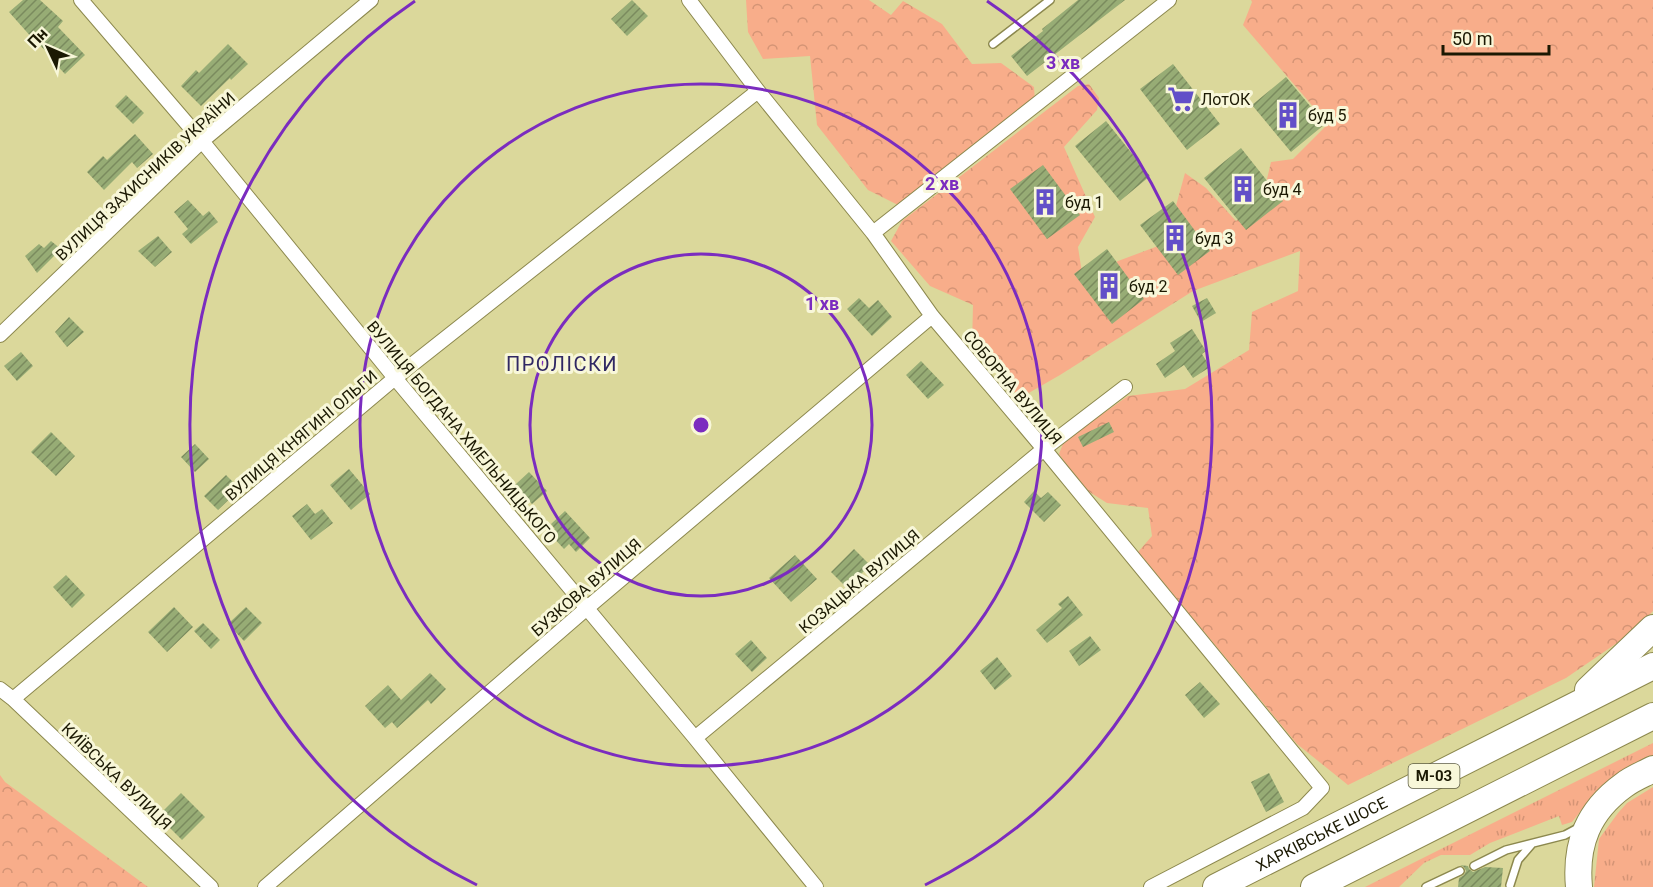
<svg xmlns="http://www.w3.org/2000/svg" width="1653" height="887" viewBox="0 0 1653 887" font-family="Roboto,sans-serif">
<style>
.grass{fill:url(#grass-tufts)}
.forest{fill:url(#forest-crowns)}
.building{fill:url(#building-hatch)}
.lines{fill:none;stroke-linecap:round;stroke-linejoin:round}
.service-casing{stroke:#8c884e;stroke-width:10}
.minor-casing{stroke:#8c884e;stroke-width:16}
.motorway-casing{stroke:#8c884e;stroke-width:28}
.service{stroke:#fff;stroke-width:7}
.minor{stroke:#fff;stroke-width:14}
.motorway{stroke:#fff;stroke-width:26}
.ring{fill:none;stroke:#7b2cbf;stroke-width:3}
.labels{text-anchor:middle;stroke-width:6;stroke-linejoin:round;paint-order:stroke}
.shield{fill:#f8f7d9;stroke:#5d5c43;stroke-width:1.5}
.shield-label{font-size:15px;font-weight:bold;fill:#1b1903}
.poi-label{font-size:16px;fill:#1b1903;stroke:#f8f7d9;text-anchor:start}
.street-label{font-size:16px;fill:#1b1903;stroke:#f8f7d9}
.quarter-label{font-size:20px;letter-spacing:1.5px;fill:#302863;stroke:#f8f7d9}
.centre{fill:#7b2cbf;stroke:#f8f7d9;stroke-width:3}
.ring-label{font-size:18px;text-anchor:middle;font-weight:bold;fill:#7b2cbf;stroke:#f8f7d9;stroke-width:6;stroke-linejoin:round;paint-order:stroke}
</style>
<defs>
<pattern id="grass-tufts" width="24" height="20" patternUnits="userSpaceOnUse" patternTransform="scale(1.5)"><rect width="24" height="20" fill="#f8ad8a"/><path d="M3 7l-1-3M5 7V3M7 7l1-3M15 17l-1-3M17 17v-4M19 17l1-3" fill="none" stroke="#d49475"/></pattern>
<pattern id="forest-crowns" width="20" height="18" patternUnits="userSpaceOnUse" patternTransform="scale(1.5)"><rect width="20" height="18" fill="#f8ad8a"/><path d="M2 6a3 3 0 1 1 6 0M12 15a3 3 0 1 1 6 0" fill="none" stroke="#d49475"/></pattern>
<pattern id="building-hatch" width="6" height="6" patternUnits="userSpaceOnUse" patternTransform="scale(1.5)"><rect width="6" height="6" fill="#97ac75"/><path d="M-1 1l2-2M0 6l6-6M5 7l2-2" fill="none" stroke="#7a8b5e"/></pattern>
</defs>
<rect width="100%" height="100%" fill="#dbd89b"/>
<path class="grass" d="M1653,743v18l-57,31 -24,30 -10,3 -3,-9 -69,27 -20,12h-29l-17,8 -25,24h-34z
M1653,787v100h-59l5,-48 19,-26 9,-10z"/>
<path class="forest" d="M746,0h123l22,15 12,-14 39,23 30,40 29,-1 33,24 1,14 -137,104 -30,-15 -51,-65 -7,-69 -47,3 -15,-27z
M1251,0h402v611l-20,21 -67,46 -218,107 -51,-41 -159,-192 14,-16 -4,-28 -41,-5 -24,-15 -24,-34 5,-13 64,-45 57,-7 64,-39 3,-38 46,-21 2,-40 -107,40 -133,84 -40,23 -48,-52 1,-41 -43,-19 -39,-45 11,-20 176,-135 11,-2 10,14 -2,12 -33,37 31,70 -17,30 6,39 34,-25 67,-25 -11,-23 11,-40 21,15 30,33 37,-30 -6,-12 4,-17 22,-3 35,-35 -85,-99 9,-23z
M0,775l5,7 143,105h-148z"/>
<path class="building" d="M23,0h17l23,21 -5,6 27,28 -20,19 -17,-18 1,-2 -16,-15 -24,-27z
M632,0l16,16 -21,20 -16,-17z
M1078,0h47l-98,76 -16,-20 32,-25 -1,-2z
M228,44l20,20 -17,16 -1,-2 -29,28 -20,-20 15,-16 3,3z
M1173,64l47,60 -33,26 -47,-61z
M1286,77l39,47 -34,28 -39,-47z
M126,95l18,18 -11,11 -18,-18z
M1106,121l44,55 -30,25 -45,-55z
M135,134l18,20 -16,14 -5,-6 -28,28 -17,-18 16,-16 4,4z
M1241,148l42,53 -37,29 -42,-52z
M1043,165l37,50 -33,24 -37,-50z
M188,200l15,16 6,-5 9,11 -27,22 -9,-10 6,-5 -14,-17z
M1173,201l37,50 -32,24 -38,-50z
M158,236l14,16 -17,15 -17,-16z
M51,241l10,8 -24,24 -12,-17 14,-12 5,4z
M1107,249l37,50 -32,25 -38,-50z
M859,298l10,10 9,-8 14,17 -20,19 -25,-27z
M1207,298l9,15 -15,9 -9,-16z
M69,317l15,15 -17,15 -12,-15z
M1192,329l14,22 -4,3 8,13 -17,11 -9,-13 -19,13 -9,-14 19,-13 -5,-8z
M21,352l12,14 -16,15 -13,-15z
M921,361l23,24 -16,14 -22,-24z
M1109,422l5,10 -31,15 -5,-10z
M51,432l24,24 -19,20 -25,-24z
M195,444l14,15 -14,13 -14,-15z
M349,469l21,25 -19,16 -21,-25z
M529,472l18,19 -15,13 -17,-19z
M226,475l14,14 -22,21 -14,-14z
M1034,491l7,7 7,-6 13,13 -17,17 -20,-20z
M307,504l8,10 7,-5 11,14 -22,17 -19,-24z
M565,511l25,27 -14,14 -7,-8 -5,5 -14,-15 5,-5 -4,-5z
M854,549l16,16 -23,23 -16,-16z
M795,555l22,24 -26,23 -22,-24z
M66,575l19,20 -13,13 -19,-21z
M1068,596l15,19 -36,28 -11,-13 26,-22 -4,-4z
M174,607l19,20 -26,25 -19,-20z
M246,607l16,16 -18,18 -16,-17z
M809,613l10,10 -9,8 -10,-10z
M203,623l17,17 -9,9 -17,-18z
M1090,636l11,14 -22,16 -10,-15z
M751,640l16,18 -15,14 -17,-18z
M997,657l15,19 -17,14 -15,-19z
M430,673l16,16 -15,15 -3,-4 -31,28 -5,-6 -7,6 -20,-22 23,-21 13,15z
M1200,682l20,22 -16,14 -19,-23z
M1269,773l15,29 -18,10 -15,-30z
M181,793l24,24 -23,23 -24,-24z
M1460,865l8,1 1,3 4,3 12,-5 18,1 -2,19h-43l1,-9 5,-3 2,-4 -2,-4z"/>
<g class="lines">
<defs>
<path id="service" d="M993,44l57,-44
M1474,866l32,-16 59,-15 13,-7
M1510,885l8,-25 13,-15
M1426,887l34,-16"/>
<path id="minor" d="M81,0l121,141 193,237 300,360 121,149
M689,0l69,91 115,142 59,83 112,133 278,339 -19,20 -152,79
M873,233l296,-233
M0,335l202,-194 169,-141
M0,689l13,10 198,188
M13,699l382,-321 363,-287
M695,738l349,-289 81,-62
M265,887l322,-279 345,-292"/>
<g id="motorway">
<path d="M1588,690l65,-62"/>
<path id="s1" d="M1216,887l437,-221"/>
<path d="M1314,887l339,-171"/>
<path d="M1579,887c-4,-43 9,-76 45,-102 9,-7 20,-11 29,-16"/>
</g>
</defs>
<use href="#service" class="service-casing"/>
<use href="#minor" class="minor-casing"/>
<use href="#motorway" class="motorway-casing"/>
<use href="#service" class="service"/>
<use href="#minor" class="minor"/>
<use href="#motorway" class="motorway"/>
</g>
<g class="ring">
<circle cx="701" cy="425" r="171"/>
<circle cx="701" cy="425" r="341"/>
<path d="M477 885A512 512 0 0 1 415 1M987 1A512 512 0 0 1 925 885"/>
</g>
<defs>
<symbol id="supermarket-bare" viewBox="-9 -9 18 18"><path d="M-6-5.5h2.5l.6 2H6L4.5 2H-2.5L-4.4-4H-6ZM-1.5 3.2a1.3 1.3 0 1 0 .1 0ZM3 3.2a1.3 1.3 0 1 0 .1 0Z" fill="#624fc8" stroke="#f8f7d9" stroke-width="2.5" paint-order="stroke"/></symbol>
<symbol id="building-bare" viewBox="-9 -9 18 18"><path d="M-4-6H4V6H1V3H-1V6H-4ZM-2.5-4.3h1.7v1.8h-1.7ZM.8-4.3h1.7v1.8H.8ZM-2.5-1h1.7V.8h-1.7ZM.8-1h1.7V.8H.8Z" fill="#624fc8" stroke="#f8f7d9" stroke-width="2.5" paint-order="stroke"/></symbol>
</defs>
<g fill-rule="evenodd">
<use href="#supermarket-bare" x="1162" y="80" width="38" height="38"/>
<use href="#building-bare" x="1269" y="96" width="38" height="38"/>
<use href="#building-bare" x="1224" y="170" width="38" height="38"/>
<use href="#building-bare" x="1026" y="183" width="38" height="38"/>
<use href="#building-bare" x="1156" y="219" width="38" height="38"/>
<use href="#building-bare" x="1090" y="267" width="38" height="38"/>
</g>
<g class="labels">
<rect class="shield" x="1408.5" y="764" width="51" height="24" rx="4.5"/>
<g class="shield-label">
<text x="1434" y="781">М-03</text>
</g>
<g class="poi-label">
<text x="1201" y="105">ЛотОК</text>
<text x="1308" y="121">буд 5</text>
<text x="1263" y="195">буд 4</text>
<text x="1065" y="208">буд 1</text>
<text x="1195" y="244">буд 3</text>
<text x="1129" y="292">буд 2</text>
</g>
<g class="street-label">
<text transform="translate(145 176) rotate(-43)" y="6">ВУЛИЦЯ ЗАХИСНИКІВ УКРАЇНИ</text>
<text transform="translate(1013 387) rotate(50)" y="6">СОБОРНА ВУЛИЦЯ</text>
<text transform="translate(462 432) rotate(50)" y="6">ВУЛИЦЯ БОГДАНА ХМЕЛЬНИЦЬКОГО</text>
<text transform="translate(301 435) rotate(-40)" y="6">ВУЛИЦЯ КНЯГИНІ ОЛЬГИ</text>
<text transform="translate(859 581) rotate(-40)" y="6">КОЗАЦЬКА ВУЛИЦЯ</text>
<text transform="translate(586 587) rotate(-41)" y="6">БУЗКОВА ВУЛИЦЯ</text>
<text transform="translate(117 776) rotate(44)" y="6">КИЇВСЬКА ВУЛИЦЯ</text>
<text dy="6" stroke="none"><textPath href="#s1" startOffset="118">ХАРКІВСЬКЕ ШОСЕ</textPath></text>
</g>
<g class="quarter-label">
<text x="562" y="371">ПРОЛІСКИ</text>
</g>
</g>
<circle cx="701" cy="425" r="9" class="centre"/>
<g class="ring-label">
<text x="1063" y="69">3 хв</text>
<text x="942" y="190">2 хв</text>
<text x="822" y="310">1 хв</text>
</g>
<g transform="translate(48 48) rotate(314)" stroke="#f8f7d9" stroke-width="4.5" paint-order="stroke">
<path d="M0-4.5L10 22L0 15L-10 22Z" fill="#1b1903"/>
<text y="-9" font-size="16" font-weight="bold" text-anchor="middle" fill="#1b1903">Пн</text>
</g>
<path d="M1443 45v9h106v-9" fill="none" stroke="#1b1903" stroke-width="3"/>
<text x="1452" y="45" font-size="18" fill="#1b1903" stroke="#f8f7d9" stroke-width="4.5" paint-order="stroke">50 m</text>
</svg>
